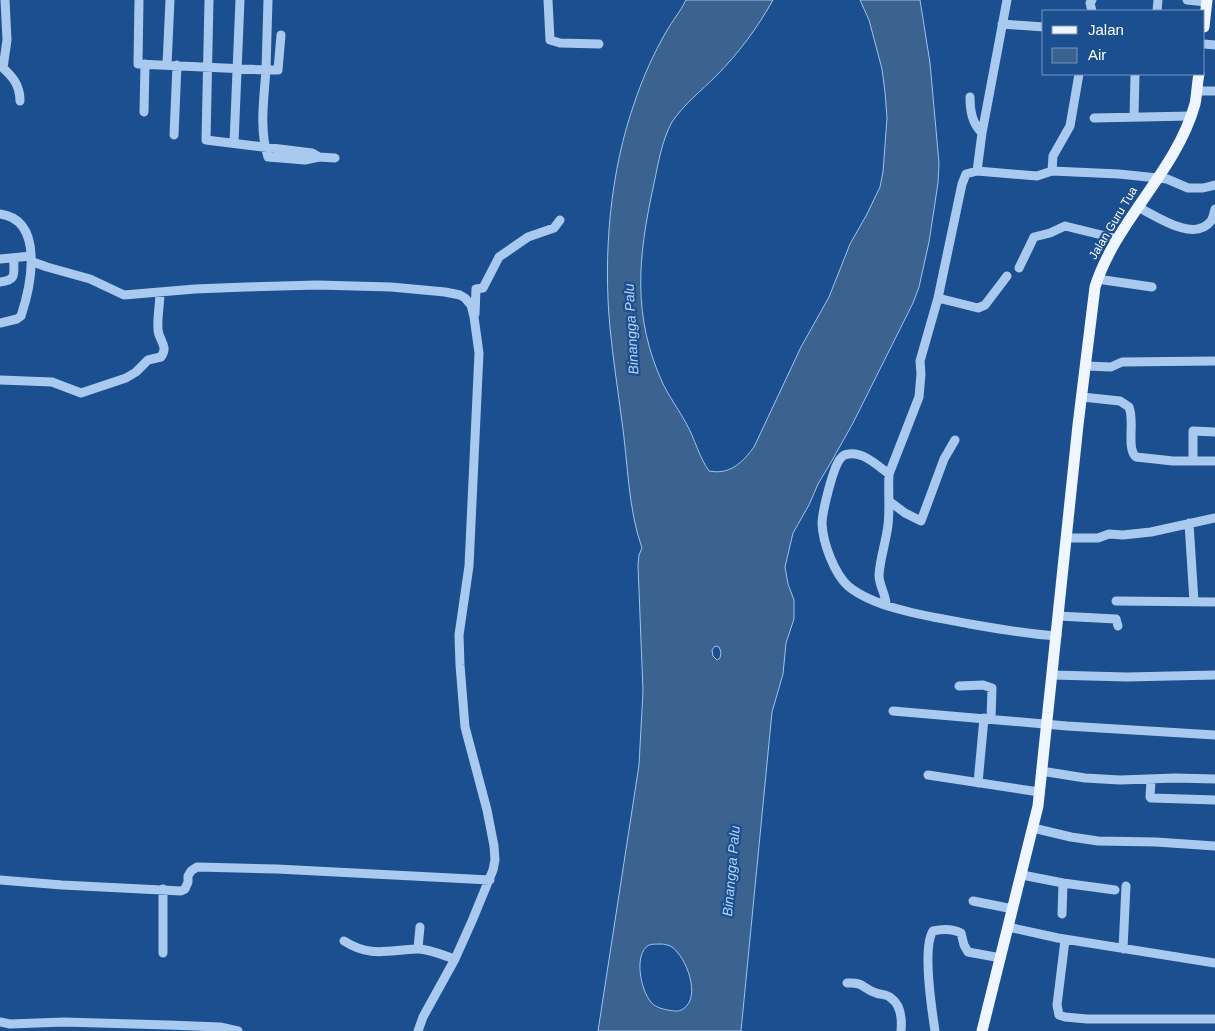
<svg xmlns="http://www.w3.org/2000/svg" width="1215" height="1031" viewBox="0 0 1215 1031" font-family="Arial,sans-serif">
<style>
.water{fill:#3c6290;stroke:#9cc4f0;fill-rule:evenodd}
.lines{fill:none;stroke-linecap:round;stroke-linejoin:round}
.minor{stroke:#a9c9ee;stroke-width:9}
.major{stroke:#f0f6ff;stroke-width:11}
.labels{text-anchor:middle;stroke-width:4.5;stroke-linejoin:round;paint-order:stroke}
.street-label{font-size:12px;fill:#fff;stroke:#1b4f8f}
.water-label{font-size:14px;font-style:italic;fill:#b5d3f5;stroke:#1b4f8f}
</style>
<rect width="100%" height="100%" fill="#1b4f8f"/>
<path class="water" d="M686,0h87c-15,27 -35,54 -57,76 -15,15 -32,28 -44,46 -11,20 -14,44 -19,66 -15,70 -21,128 10,196 7,14 16,26 23,39 9,16 13,34 23,48 21,4 33,-8 45,-24l47,-100 28,-50 21,-53 17,-30 13,-27 3,-15 4,-54 -2,-26 -3,-23 -13,-49 -9,-20h60l10,63 9,100 -1,20 -9,59 -10,45 -6,16 -60,120 -23,41 -12,20 -9,21 -16,28 -8,34 3,17 6,16v19l-8,24 -3,31 -11,38 -31,319h-143l41,-266 4,-74 -5,-126 1,-10 3,-7c-14,-39 -14,-85 -20,-126 -4,-31 -9,-63 -12,-94 -7,-74 0,-157 25,-227 8,-24 19,-48 31,-69 6,-11 15,-21 20,-32zM715,646l4,1 2,5 -1,6 -3,2 -4,-4 -1,-6zM661,944c3,0 8,1 11,3 14,10 30,50 11,62 -4,3 -10,2 -15,1 -6,-1 -13,-3 -17,-8 -10,-11 -18,-48 -2,-57 3,-1 8,-1 12,-1z"/>
<g class="lines">
<path class="minor" d="M139,0l-1,64 128,6 2,-70
M209,0l-3,140 106,13 7,4
M548,0l2,40 10,3 39,1
M1092,0l-2,3 2,8
M1187,0l19,2
M1157,11l1,-11
M1002,24l42,3
M281,35l-3,35h-12c-2,28 -7,60 2,87l37,3 14,-3 16,1
M1204,44l11,1
M0,65c12,11 20,19 20,36
M167,65l3,-65
M3,68l4,-28 -2,-40
M1197,91h18
M970,97c0,14 2,26 12,36l-5,38
M144,112l1,-48
M1134,117l1,-43
M1094,118l97,-2
M982,133l25,-133
M174,135l3,-70
M234,143l6,-143
M1052,171l1,-15 17,-30 9,-52
M1138,207c18,9 56,36 73,14 2,-3 3,-8 4,-12
M0,214c45,6 31,72 21,102l-4,3 -17,4
M0,259l31,-3
M33,262l14,5 43,12 34,16 71,-6 51,-2 71,-2 74,2 54,5 15,3 5,3 6,7 3,12 5,36 -10,213 -10,69 1,30 5,62 22,83 7,36 1,14 -2,10 -21,51 -17,38 -32,58 -5,14
M1019,268l15,-31 16,-4 15,-7 53,13
M1097,279l55,8
M0,282c18,-2 13,-8 14,-24
M938,298l40,10 7,-3 22,-29
M475,314l1,-25 7,-1 16,-31 29,-20 26,-9 6,-8
M1086,366l25,1 11,-5 93,-1
M0,380l52,2 29,11 45,-15 10,-6 12,-12 13,-3c8,-11 -2,-16 -3,-27 -1,-12 2,-26 2,-38
M1082,397l38,4 9,6c6,14 -3,41 7,50l37,4h42
M1193,461v-30l22,1
M889,474l30,-77 2,-23 -1,-13 18,-63 24,-114 4,-10 11,-3 60,5 15,-5 67,3 48,5 21,9h15l12,-3
M889,501l16,12 16,8 23,-62 11,-19
M1189,523l5,79
M1067,538h31l11,-4 14,1 28,-3 64,-14
M1116,601l99,1
M886,605c0,-11 -7,-19 -7,-30 1,-17 7,-33 9,-50 2,-17 0,-34 1,-51 -11,-8 -25,-22 -40,-20 -3,0 -7,2 -9,5 -7,9 -18,53 -18,65 1,19 12,49 26,62 29,24 87,31 122,38 29,5 57,10 87,12
M1058,616l58,3 2,7
M1052,675l75,2 88,-2
M959,686l24,-1 9,3 -1,31
M893,711l174,15 148,9
M1041,771l44,7 35,2 55,-2 40,1
M928,775l111,17
M1151,780l-1,17 1,1 64,2
M978,783l6,-65
M1033,828l38,9 27,4 58,1 59,4
M1022,875l41,8 52,7
M0,880l62,5 119,6 4,-2 3,-7v-6l3,-5 6,-4 80,2 213,11
M163,889v64
M973,901l40,8
M1062,914l1,-31
M1008,927l50,11 157,25
M1065,940l-8,65 2,10 6,2 22,2h128
M344,941c27,17 43,9 73,8 10,-1 28,7 38,10
M418,948l2,-21
M1123,949l3,-63
M847,983c17,-1 15,5 29,10 5,2 11,1 15,5 10,7 11,22 10,33
M0,1022l10,2 54,-2 104,3 52,2 18,4
M935,1031c-3,-20 -13,-84 -2,-100 9,-2 20,-2 28,2l3,12 4,7 33,6"/>
<path class="major" d="M1204,27l3,-27
M982,1031l56,-225 40,-381 17,-138c21,-67 81,-115 100,-183 2,-10 2,-20 4,-30"/>
</g>
<g class="labels">
<g class="street-label">
<text transform="translate(1113 223) rotate(-59)" y="4">Jalan Guru Tua</text>
</g>
<g class="water-label">
<text transform="translate(631 329) rotate(-93)" y="5">Binangga Palu</text>
<text transform="translate(731 871) rotate(-85)" y="5">Binangga Palu</text>
</g>
</g>
<rect x="1042" y="10" width="162" height="65" fill="#1b4f8f" stroke="#7695bc"/>
<rect x="1052" y="26" width="25" height="8" fill="#f0f6ff" stroke="#7695bc"/>
<text x="1088" y="35" font-size="15" fill="#ffffff">Jalan</text>
<rect x="1052" y="48" width="25" height="15" fill="#3c6290" stroke="#7695bc"/>
<text x="1088" y="60" font-size="15" fill="#ffffff">Air</text>
</svg>
